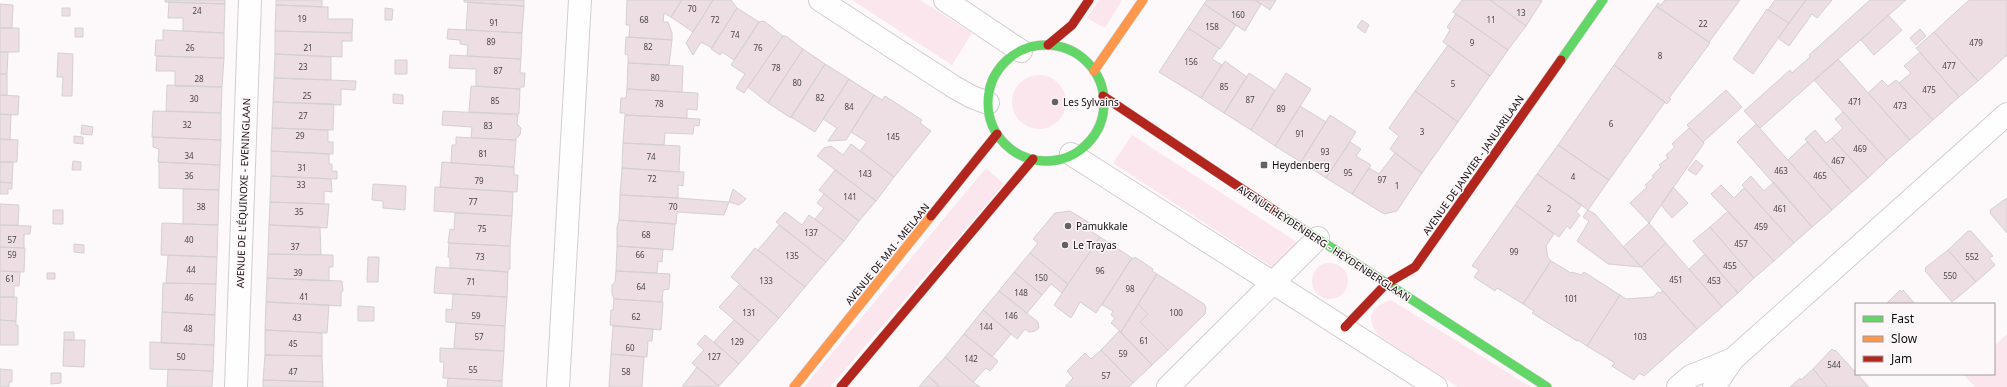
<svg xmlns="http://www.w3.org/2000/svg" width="2007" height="387" viewBox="0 0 2007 387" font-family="'Noto Sans',sans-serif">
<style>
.green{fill:#fbe6ed}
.building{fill:#ecdee3;stroke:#d4d0d1}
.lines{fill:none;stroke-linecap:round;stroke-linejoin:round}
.street-casing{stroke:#d2ced0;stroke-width:24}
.fast-casing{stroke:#d2ced0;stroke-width:10}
.slow-casing{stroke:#d2ced0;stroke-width:10}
.jam-casing{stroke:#d2ced0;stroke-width:10}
.street{stroke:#fffefe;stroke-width:22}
.fast{stroke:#63d668;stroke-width:9}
.slow{stroke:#ff974d;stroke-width:9}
.jam{stroke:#b3261e;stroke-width:9}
.poi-dot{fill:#646162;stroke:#fef7f9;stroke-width:1.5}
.labels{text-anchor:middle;stroke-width:3;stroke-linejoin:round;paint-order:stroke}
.number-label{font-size:8px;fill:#4a4446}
.poi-label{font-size:10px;fill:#120f10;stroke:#fef7f9;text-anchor:start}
.street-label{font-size:10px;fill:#120f10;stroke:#fef7f9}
</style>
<rect width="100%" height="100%" fill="#fdf8fa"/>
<path class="green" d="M852,0h68l52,33 -20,32z
M1099,0h23l-17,28 -18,-10z
M1012 102a27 27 0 1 1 54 0a27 27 0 1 1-54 0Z
M1132,135l165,107 -19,29 -165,-108z
M986,168l18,16 -174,203h-26z
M1312 281a18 18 0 1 1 36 0a18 18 0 1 1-36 0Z
M1391,300l140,87h-73l-79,-51c-14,-18 -9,-29 12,-36z
M2007,334v53h-32l-12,-13h31v-28z"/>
<path class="building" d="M165,0h60v4l-60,-2z
M276,0h46v7l-46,-2z
M464,0h60v6l-60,-4z
M627,0h55l-11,17 -7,-4 -1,9h5l4,11v7l-43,-3 1,-12h-4z
M682,0h31l-20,32 -22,-15z
M713,0h18l6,8 -25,40 -11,-6 -8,13 -7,-12z
M1207,0h48l6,4 -16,27 -41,-27z
M1255,0h21l-6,10z
M1462,0h28l36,26 -18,24 -55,-38z
M1490,0h51l1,1 -16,25z
M1665,0h75l-31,42 -53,-36 2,-3 3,2z
M1775,0h31l-17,23 -21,-13z
M1806,0h26l-15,18 -5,-4 -23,32 -11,-8z
M1870,0h36l-146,128 -16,-17 46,-41 2,3 18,-16 -1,-2z
M1969,0h38v55l-29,26 -44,-49z
M169,2l56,2 -1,29 -41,-2v-13h-15z
M468,2l56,4 -2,27 -56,-3z
M0,4l13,1 -1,23h-12z
M1204,4l32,21 -16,24 -32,-21z
M276,5l52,2v12h25l-1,14 -77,-2z
M1656,6l54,37 -41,55 2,1 -4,5 -53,-39z
M62,8h8v8h-8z
M385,8l8,1 -1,11h-7z
M737,8l22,14 -25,38 -12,-8 -2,3 -9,-6z
M1767,9l22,14 -36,51 -20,-15z
M1456,14l52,36 -18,26 -47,-34 7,-12 -3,-3z
M1888,15l14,15 -28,25 -13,-15z
M1362,20l7,5 -4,8 -8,-6z
M764,21l19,15 -39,57 -8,-5 9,-14 -14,-9 28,-43z
M0,28h19v24h-19z
M75,28h8v9h-8z
M1188,28l31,20 -7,11 10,6 -21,33 -42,-26z
M448,29l74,4 -1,26 -54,-3 1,-11 -8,-1v-4l-13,-1z
M1920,29l6,7 -10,9 -6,-7z
M163,30l61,3v25l-69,-2 1,-16h7z
M275,31l77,2v8h-10v16l-67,-3z
M1934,32l44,49 -19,16 -43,-49z
M783,36h3l17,13 -35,54 -20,-16z
M626,37l46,3 -3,25 -41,-2v-8l-3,-1z
M1448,45l42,31 -32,46 -43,-31z
M803,49l22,15 -34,54 -23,-15z
M0,52h8l-1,22h-7z
M1920,52l39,45 -26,23 -34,-37 12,-10 -7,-7z
M58,53l15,1 -1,42h-10l1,-19h-6z
M275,54l56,3v23l-57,-2z
M450,55l71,4 -1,14h5l-1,14h-4v2l-44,-3v-17l-27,-1z
M157,56l67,2 -2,29 -47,-1v-15h-19z
M1838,59l72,81 -23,20 -73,-80z
M395,60h12v14h-12z
M1225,61l22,16 -23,36 -23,-15z
M628,63l55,3 -1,26 -55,-3z
M825,64l24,15 -34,53 -24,-15z
M1614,65l51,37 -56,78 -51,-35z
M1249,73l26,17 -24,40 -27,-17z
M1286,73l25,16 -36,57 -24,-16z
M0,74h7v21h-7z
M274,78l82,3 -1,9 -14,-1v16l-68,-3z
M849,79l25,16 -28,45 -18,1 9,-13 -14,-9z
M1882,80l6,6 8,-6 37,40 -23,20 -42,-47z
M167,85l55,2 -1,26 -55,-2z
M471,86l49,3 -1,25 -50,-2z
M627,89l71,4 -1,17 -10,-1v9l-62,-3v-2h-5l1,-15h5z
M1726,90l16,17 -39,35 -16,-17z
M1415,91l43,31 -36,51 -32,-24 9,-13 -10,-8z
M393,94l10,1v9l-10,-1z
M0,95l19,1 -1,19 -18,-1z
M874,95l8,5 3,-4 37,24 -2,3 11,8 -37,46 -34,-26 7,-9 -16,-10z
M273,102l61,2 -1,26 -61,-2z
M1300,106l26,16 -25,40 -26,-16z
M153,111l68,2v27l-69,-3z
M443,111l75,4 -1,9 4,4 -1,7 -4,3v2l-45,-2 1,-11 -30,-2z
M1843,112l44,48 -19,18 -36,-40 11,-10 -8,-9z
M0,114l11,1 -1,25 -10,-1z
M625,115l75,4 -1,7 -5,-1 -1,9 -28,-1 -1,12 -41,-2z
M1330,115l26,17 -30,46 -25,-16z
M1756,124l76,86 -20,17 -75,-85z
M82,125l11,2 -1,8 -11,-1z
M272,128l56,2v12h5v12l-62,-3z
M1689,128l15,15 -55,80 -19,-20 17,-16 -2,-2 9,-8 -2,-1 9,-9 -2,-2 9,-7 -2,-3 9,-8 -3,-3z
M1815,130l11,13 6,-5 36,40 -16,14 -47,-53z
M74,136l9,1v7l-9,-1z
M153,137l68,3 -1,25 -62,-3 1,-13 -6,-2z
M456,137l60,3 -2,27 -63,-4 1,-18h4z
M0,139l18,1 -1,22h-17z
M1350,142l11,7 -5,7 15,9 -19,29 -26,-16z
M1807,142l45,50 -20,18 -44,-50z
M623,143l57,3 -1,26 -57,-4z
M851,144l43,33 -18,24 -59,-45 7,-8 7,-2 12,9z
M1558,145l51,35 -21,30 -51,-36z
M271,151l58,3v10h3v7h5v8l-66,-3z
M1395,153l27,20 -25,38 -13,3 -32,-20 17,-26 10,6z
M1696,160l7,6 -7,9 -8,-5z
M73,161l8,1v8h-9z
M0,162h13l-1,21 -12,-1z
M159,162l61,3 -1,25 -60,-2z
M442,162l72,5v8h4l-1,17 -77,-5z
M622,168l62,4 -1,14 -5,-1v13l-58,-3z
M835,170l41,31 -17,20 -40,-31z
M1537,174l45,31 -6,7 4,3 -10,14 -3,-3 -8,11 -44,-32z
M271,176l60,3 1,13 -8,-1v13l-54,-2z
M1751,176l13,15 10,-9 38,45 -18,16 -52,-58z
M0,182l12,1v6h-4v5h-8z
M373,184l33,2 -1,24 -22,-2v-7l-11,-1z
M1721,185l13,13 10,-10 50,55 -20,18 -63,-67z
M435,187l78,5 -1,24 -78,-5z
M1673,187l15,16 -16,15 -11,-13z
M183,189l36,1 -1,35 -35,-1z
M733,189l13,10 -7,6 -10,-3z
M824,194l35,27 -15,20 -29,-22 9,-11 -7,-5z
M620,195l58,3 51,4 -5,13 -47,-3 -1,12 -57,-4z
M2007,198v35l-17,-20 1,-1 -1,-2z
M270,202l59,2 -2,24 -58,-3z
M0,204l19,1 -1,20h-18z
M1515,205l39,29 -8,12 2,12 3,3 -28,43 -26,-16 -2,3 -21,-14 5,-7 -7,-4z
M53,210h10v14h-10z
M1588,210l7,4 46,53 -33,-3 -31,-23 12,-20 -6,-4z
M1070,211l23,14 -4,5 11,7 -32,47 -38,-31 8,-10 -5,-4 22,-26z
M1728,211l46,50 -20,17 -44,-51z
M785,212l17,13 7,-10 35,26 -18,21 -50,-40z
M455,213l57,3 -2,30 -62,-3 2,-14 4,1z
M619,220l56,4 -2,26 -56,-4v-19z
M162,223l56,2 -1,32 -56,-2z
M1649,223l17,20 -25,24 -18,-20z
M0,225l31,1 -1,8h-6v14l-24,-1z
M269,225l51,2 1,28 -53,-1z
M779,225l47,37 -21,25 -47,-37z
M1710,227l44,51 -16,15 -45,-52z
M1968,231h3l22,25 -4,2 6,7 -19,17 -28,-32z
M1100,237l32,21 -36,55 -16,-11 -9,16 -17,-13z
M449,243l61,3v23h-2v3l-58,-4v-10l-2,-1z
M1666,243l56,64 -25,22 -56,-62z
M74,244l10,1v8l-10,-1z
M617,246l46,3 -1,13 -4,-1 -1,12 -41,-2z
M0,247l25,1 -1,24 -24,-1z
M755,248l50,39 -26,31 -48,-41z
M1948,250l28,32 -24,20 -27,-31 1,-2 -1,-1z
M1030,253l38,31 -6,9 -11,-9 -9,11 -28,-23z
M268,254l65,1v12h-4v14l-62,-3z
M1705,254l33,39 -16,14 -33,-38z
M168,255l49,2 -1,27 -50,-1z
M368,257h11l-1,25h-11z
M1135,257l18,12 -1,2 5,3 -36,58 -10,-9 4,-5 -4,-3 2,-4 -11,-6 30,-47 2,1z
M1551,261l20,12 1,-1 9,3 3,-3 36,23 -33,51 -9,-6 -1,1 -45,-28 2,-2 -11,-7z
M436,267l72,5 -1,25 -73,-4z
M0,271l20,1 -1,14h-5v11h-14z
M616,271l54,3 -1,15 -6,1 -1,12 -48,-3 -2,-5v-9l3,-3z
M1014,272l28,23 -15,18 -28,-22z
M47,273h8v6h-8z
M1157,274l47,30 2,4 -1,6 -37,36 -28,-28 8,-8 -10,-10z
M267,278l75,3 1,10 -2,1v14l-75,-4z
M163,283l53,1 -1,31 -53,-3z
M739,285l40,33 -20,23 -40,-34z
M1900,290l1,2 2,-2 12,14h-29z
M999,291l39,31 1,6 -4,3 -6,1 -4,-3 -8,10 -34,-29z
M1663,291l34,38 -53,47 -5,-3 -5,7 -22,-14 3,-3 -28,-17 33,-51 6,4 27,-2 5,-5 2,1z
M453,294l54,3 -2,29 -59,-4v-13l6,1z
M0,297h17l-1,24 -16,-1z
M614,299l49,3 -2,28 -51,-5 1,-15h2z
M266,302l63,3 -2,28 -62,-3z
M1138,304l10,10 -8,8 28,28 -16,15 -31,-33z
M358,306l16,1v14h-16z
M983,310l28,24 -19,23 -28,-23z
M162,312l53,3 -1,30 -53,-2z
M0,320l16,1v5l2,-1v20h-18z
M734,320l25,21 -20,23 -25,-22z
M456,323l49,3 -1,25 -50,-3z
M613,326l40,3 -1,12h-4l-1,16 -36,-3z
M265,330l57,3v23l-57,-1z
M1119,331l33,34 -19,18 -32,-33z
M64,332h10v8h-10z
M964,334l34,27 -8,10 -4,-3 -13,14 -28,-25z
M705,335l34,29 -20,22 -27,-23 12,-13 -7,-6z
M64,340h21l-1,27 -21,-1z
M150,342l64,3 -1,26 -63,-2z
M440,348l64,3 -2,30 -59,-3 1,-16h-4z
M1832,349l2,2 1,-1 34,37h-41l-15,-18z
M1101,350l32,33 -4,4h-64l8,-9 -6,-7 18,-18 6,6z
M611,354l33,3 -2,30h-33z
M265,355l57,1 1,26 -60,-2z
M945,357l28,25 7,5h-40l-12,-11z
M697,367l22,19 -37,1z
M0,369l12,1v12h-3v5h-9z
M168,369l45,2 -1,16h-45z
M1813,369l15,18h-38l10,-9 1,2z
M51,373h10v10l-10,1z
M928,376l12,11h-21z
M448,378l54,3v6h-55z
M263,380l60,2v5h-60z"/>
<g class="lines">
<defs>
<path id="street" d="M820,0l134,87 18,10 16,6
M945,0l76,51
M1071,154l365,233
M236,387l14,-387
M558,387l22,-387
M1168,387l150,-149
M1678,387l13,-11 42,-17
M1714,387l19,-28 274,-245"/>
<path id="fast" d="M988 103a58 58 0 1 1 116 0a58 58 0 1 1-116 0Z
M1561,60l42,-60
M1275,211l272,176"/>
<path id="slow" d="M1094,71l49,-71
M794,387l137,-171"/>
<path id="jam" d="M1048,45l24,-20 17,-25
M1103,96l172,115
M931,216l66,-82
M1345,327l41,-43 29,-17 146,-207
M841,387l192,-228"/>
</defs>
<use href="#street" class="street-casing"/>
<use href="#fast" class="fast-casing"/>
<use href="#slow" class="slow-casing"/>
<use href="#jam" class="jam-casing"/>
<use href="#street" class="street"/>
<use href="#fast" class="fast"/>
<use href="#slow" class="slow"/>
<use href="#jam" class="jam"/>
</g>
<g class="poi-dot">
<circle cx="1055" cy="102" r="4"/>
<rect x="1260" y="161" width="8" height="8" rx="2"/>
<circle cx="1068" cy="226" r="4"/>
<circle cx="1065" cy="245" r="4"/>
</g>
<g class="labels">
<g class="number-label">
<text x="692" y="12">70</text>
<text x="197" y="14">24</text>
<text x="1521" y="16">13</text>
<text x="1238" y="18">160</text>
<text x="302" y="22">19</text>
<text x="644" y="23">68</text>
<text x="715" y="23">72</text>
<text x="1491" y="23">11</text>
<text x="494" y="26">91</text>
<text x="1703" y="27">22</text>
<text x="1212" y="30">158</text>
<text x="735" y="38">74</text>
<text x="491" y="45">89</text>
<text x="1472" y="46">9</text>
<text x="1976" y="46">479</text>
<text x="648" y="50">82</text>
<text x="190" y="51">26</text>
<text x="308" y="51">21</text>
<text x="758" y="51">76</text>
<text x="1660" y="59">8</text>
<text x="1191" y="65">156</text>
<text x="1949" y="69">477</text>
<text x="303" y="70">23</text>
<text x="776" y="71">78</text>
<text x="498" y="74">87</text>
<text x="655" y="81">80</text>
<text x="199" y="82">28</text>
<text x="797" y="86">80</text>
<text x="1453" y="87">5</text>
<text x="1224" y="90">85</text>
<text x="1929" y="93">475</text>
<text x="307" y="99">25</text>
<text x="820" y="101">82</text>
<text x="194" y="102">30</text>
<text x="1250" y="103">87</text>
<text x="495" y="104">85</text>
<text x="1855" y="105">471</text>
<text x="659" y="107">78</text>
<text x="1900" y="109">473</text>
<text x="849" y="110">84</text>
<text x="1281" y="112">89</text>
<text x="303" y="119">27</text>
<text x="1611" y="127">6</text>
<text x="187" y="128">32</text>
<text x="488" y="129">83</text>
<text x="1422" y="135">3</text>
<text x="1300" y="137">91</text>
<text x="300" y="139">29</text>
<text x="893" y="140">145</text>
<text x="1860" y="152">469</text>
<text x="1325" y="155">93</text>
<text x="483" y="157">81</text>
<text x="189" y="159">34</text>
<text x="651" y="160">74</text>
<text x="1838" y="164">467</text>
<text x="302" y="171">31</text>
<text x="1781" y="174">463</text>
<text x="1348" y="176">95</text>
<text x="865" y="177">143</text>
<text x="189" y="179">36</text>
<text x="1820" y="179">465</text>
<text x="1573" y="180">4</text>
<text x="652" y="182">72</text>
<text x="1382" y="183">97</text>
<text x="479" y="184">79</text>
<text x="301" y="188">33</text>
<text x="1397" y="189">1</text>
<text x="850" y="200">141</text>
<text x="473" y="205">77</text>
<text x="201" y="210">38</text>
<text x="673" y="210">70</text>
<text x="1549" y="212">2</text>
<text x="1780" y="212">461</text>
<text x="299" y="215">35</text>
<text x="1761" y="230">459</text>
<text x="482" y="232">75</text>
<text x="811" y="236">137</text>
<text x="646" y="238">68</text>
<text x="12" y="243">57</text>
<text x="189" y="243">40</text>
<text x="1741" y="247">457</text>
<text x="295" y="250">37</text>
<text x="1514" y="255">99</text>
<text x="12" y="258">59</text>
<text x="640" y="258">66</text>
<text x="792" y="259">135</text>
<text x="480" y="260">73</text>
<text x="1972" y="260">552</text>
<text x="1730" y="269">455</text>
<text x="191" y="273">44</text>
<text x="1100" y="274">96</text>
<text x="298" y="276">39</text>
<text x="1950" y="279">550</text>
<text x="1041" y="281">150</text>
<text x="10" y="282">61</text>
<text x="1676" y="283">451</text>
<text x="766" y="284">133</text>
<text x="1714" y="284">453</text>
<text x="471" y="285">71</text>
<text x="641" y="290">64</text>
<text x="1130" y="292">98</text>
<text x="1021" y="296">148</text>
<text x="304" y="300">41</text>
<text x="189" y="301">46</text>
<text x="1571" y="302">101</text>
<text x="749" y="316">131</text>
<text x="1176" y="316">100</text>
<text x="476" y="319">59</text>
<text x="1011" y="319">146</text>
<text x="636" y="320">62</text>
<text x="297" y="321">43</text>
<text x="986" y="330">144</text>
<text x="188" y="332">48</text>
<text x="479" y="340">57</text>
<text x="1640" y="340">103</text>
<text x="1144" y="344">61</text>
<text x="737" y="345">129</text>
<text x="293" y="347">45</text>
<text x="630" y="351">60</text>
<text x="1123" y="357">59</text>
<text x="181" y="360">50</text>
<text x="714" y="360">127</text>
<text x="971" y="362">142</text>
<text x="1834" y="368">544</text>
<text x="473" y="373">55</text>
<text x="293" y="375">47</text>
<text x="626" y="375">58</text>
<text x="1106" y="379">57</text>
</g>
<g class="poi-label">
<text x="1063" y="106">Les Sylvains</text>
<text x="1272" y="169">Heydenberg</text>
<text x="1076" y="230">Pamukkale</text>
<text x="1073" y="249">Le Trayas</text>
</g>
<g class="street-label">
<text transform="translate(1473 165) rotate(-55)" y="4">AVENUE DE JANVIER - JANUARILAAN</text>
<text transform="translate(243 193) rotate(-88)" y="4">AVENUE DE L'ÉQUINOXE - EVENINGLAAN</text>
<text transform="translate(1324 243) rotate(33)" y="4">AVENUE HEYDENBERG - HEYDENBERGLAAN</text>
<text transform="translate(887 254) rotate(-51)" y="4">AVENUE DE MAI - MEILAAN</text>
</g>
</g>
<rect x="1855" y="303" width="140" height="72" fill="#fef7f9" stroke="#a09a9c"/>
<rect x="1863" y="316" width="20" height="6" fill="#63d668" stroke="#a09a9c"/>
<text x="1891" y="323" font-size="12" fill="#120f10">Fast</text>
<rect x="1863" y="336" width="20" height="6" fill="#ff974d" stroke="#a09a9c"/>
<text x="1891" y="343" font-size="12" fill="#120f10">Slow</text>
<rect x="1863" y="356" width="20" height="6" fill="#b3261e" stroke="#a09a9c"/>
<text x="1891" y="363" font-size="12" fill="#120f10">Jam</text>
</svg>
